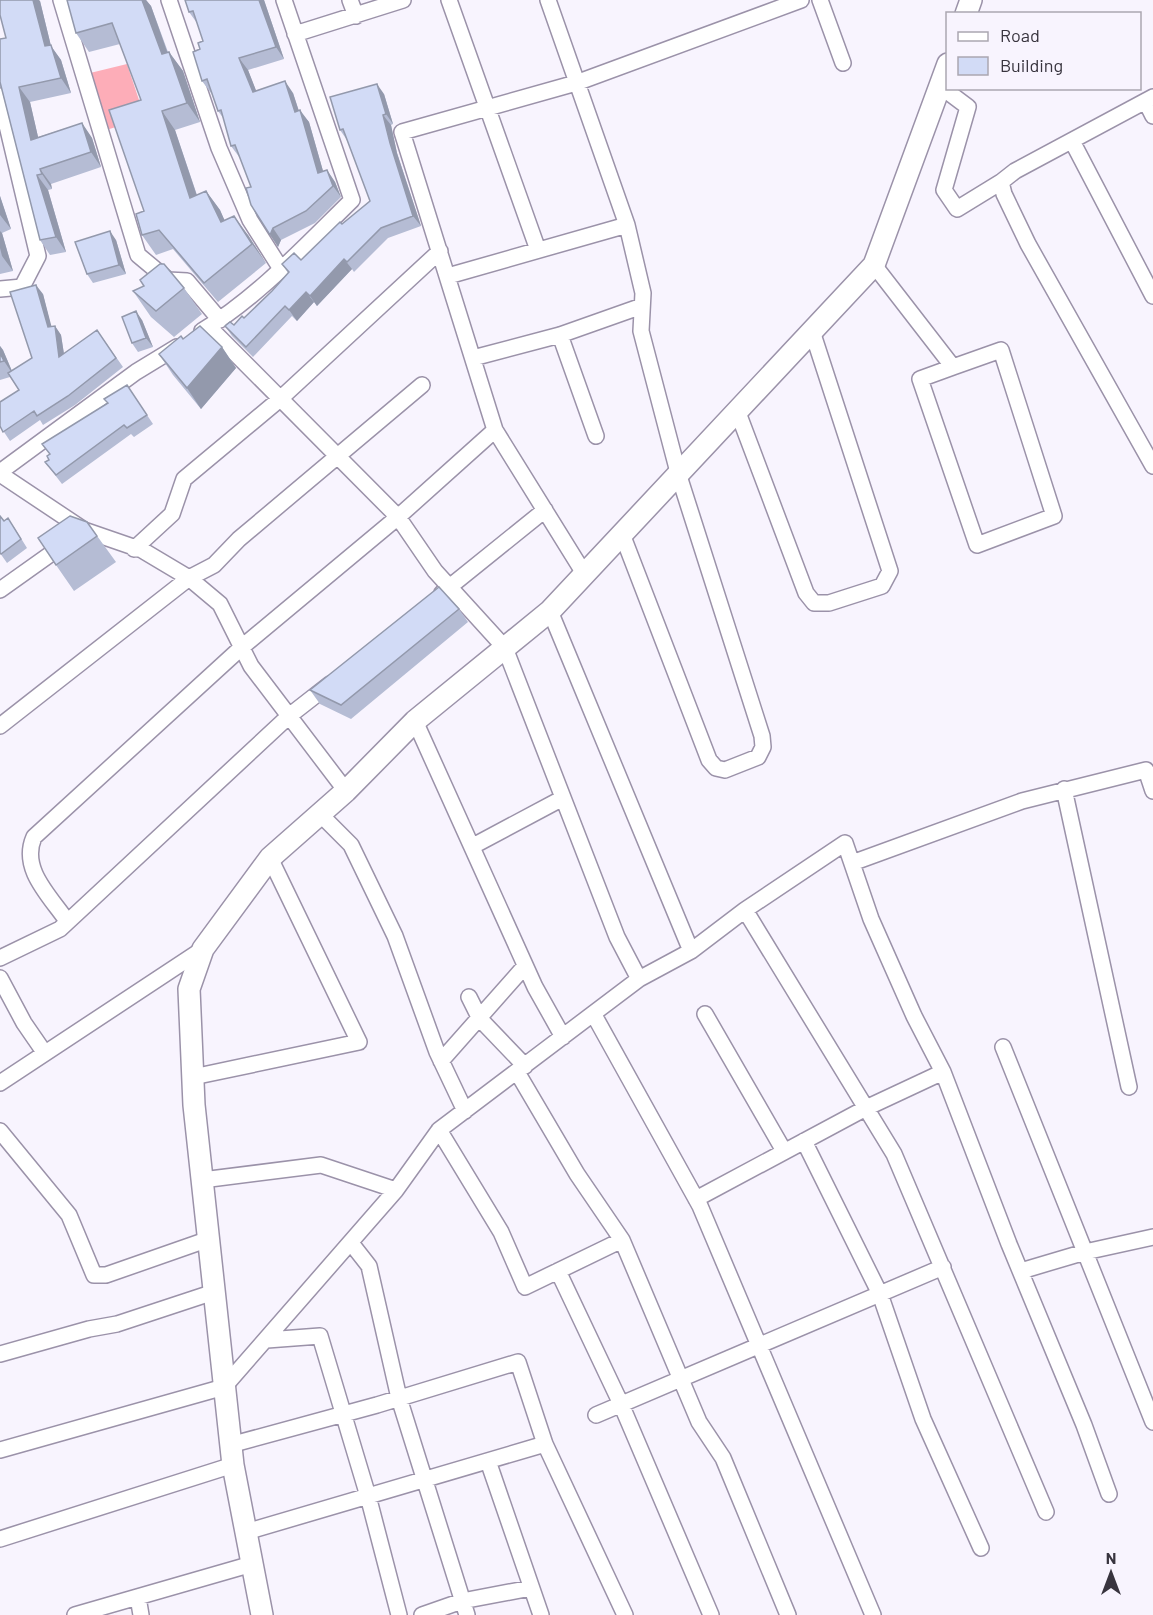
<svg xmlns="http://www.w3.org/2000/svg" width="1153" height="1615" viewBox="0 0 1153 1615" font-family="Barlow,sans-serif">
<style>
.green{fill:#fdadb8}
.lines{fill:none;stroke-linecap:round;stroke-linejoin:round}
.street-casing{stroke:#9b92a9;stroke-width:18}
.secondary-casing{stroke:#9b92a9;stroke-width:24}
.street{stroke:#fff;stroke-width:15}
.secondary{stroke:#fff;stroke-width:21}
.wall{fill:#b5bcd4}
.shaded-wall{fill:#9399ac}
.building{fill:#d2dbf6;stroke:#9399ac;stroke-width:1.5}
</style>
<rect width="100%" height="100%" fill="#f8f4fe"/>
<path class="green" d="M127,64l18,54 -42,13 -17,-57z"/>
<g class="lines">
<defs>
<path id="street" d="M61,0l77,255 30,25 19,1 33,39
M169,0l50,148 31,72 31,49
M350,0l6,16
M449,0l89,250
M548,0l79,225 16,68 -2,38 38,145 83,260 1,11 -5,10 -33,13 -9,-2 -7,-8 -87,-226
M820,0l23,63
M295,34l108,-34
M940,86l28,21 -24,83 13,19 44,-27
M1153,97l-138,74 -14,11 3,12 24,50 125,222
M1146,102l7,14
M1072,141l81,155
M874,265l79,102 48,-17 53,166 -77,29 -57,-166 33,-12
M448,276l179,-51
M0,289l22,-2 16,-31 -38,-160
M209,327l189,190 37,54 70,77 112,289 22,42
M202,331c56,-34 103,-85 150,-131l-68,-200
M560,335l36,101
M473,358l87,-23 82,-29
M737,410l69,183 8,10h15l53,-17 8,-15 -78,-240
M0,472l136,-100 41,-25
M0,474l84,56 58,20 47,28 31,26 31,62 95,125
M134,549l38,-35 12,-35 96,-80 160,-148
M585,575l-90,-145 -93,-298 174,-49 225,-83
M0,590l66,-47
M442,593l103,-83
M550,611l141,340
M415,721l120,266 28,50
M0,726l189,-148 25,-13 25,-26 183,-154
M1064,789l65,298
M320,814l31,31 44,91 42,116 28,59
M473,846l90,-48
M852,863l170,-62 124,-31 7,21
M745,910l149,244 152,358
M67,921c-17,-25 -47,-52 -33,-84l208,-190 156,-130 97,-87
M0,958l60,-29 229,-213 41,-32
M0,978l24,45 20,29
M469,997l11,22 45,47
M705,1014l79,137
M594,1015l106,191 173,409
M1003,1047l150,375
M441,1061l84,-95
M517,1072l60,102 45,66 77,182 24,36 65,157
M193,1077l166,-35 -89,-184
M0,1083l203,-134
M439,1130l62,102 24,55 97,-47
M0,1131l69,84 25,60h12l103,-36
M804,1141l76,153 43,125 58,129
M202,1180l119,-15 75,25
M696,1199l170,-91 77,-36
M351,1243l18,23 30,132 68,217
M558,1271l63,133 90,211
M1021,1271l64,-19 68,-15
M267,1340l53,-4 48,160 31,119
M0,1354l89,-25 28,-5 97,-32
M596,1415l347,-148
M230,1445l147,-40 141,-43 27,82 80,171
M0,1450l224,-63 172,-197 43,-60 200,-151 52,-28 54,-41 100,-67 26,76 43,97 29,56 66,172 75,181 25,69
M488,1461l53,154
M246,1532l299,-88
M0,1539l233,-74
M138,1597l3,18
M75,1615l177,-51
M422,1615l40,-14 69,-13"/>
<path id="secondary" d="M966,14l5,-14
M262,1615l-29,-150 -39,-360 -5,-116 14,-40 67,-91 76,-67 69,-70 135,-110 324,-346 74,-201"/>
</defs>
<use href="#street" class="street-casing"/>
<use href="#secondary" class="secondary-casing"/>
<use href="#street" class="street"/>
<use href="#secondary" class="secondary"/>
</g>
<path class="wall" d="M67,0h79l5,6 17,46h1l14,19 17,51 -25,8 22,65 9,-4 14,19 4,10 24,15 18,28 -48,39 -45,-53 -17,6 -14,-20 2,-24 -3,-111 -21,-56 -31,8 -13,-19z
M185,0h79l20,59 -36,11 8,21 37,2 6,18 10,11 14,49 4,-1 8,12 6,15 -26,26 -34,17 -3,7 -27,-60 -11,-29 -9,-12 -7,-27 -6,-8 -7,-19v1l-9,-12 -2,-32 3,-8 -6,-18 -8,-11z
M40,1l11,45 10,14 10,33 -41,9 8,35 44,-14 10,15 9,29 -50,17 1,5 -4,1 18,62 -16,3 -10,-15 -39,-153 -1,1v-49l6,-1z
M384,94l9,30 -2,1 6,28 24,73 -33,12 -34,34 -2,-3 -35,37 -3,-4 -17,19 -5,-5 -39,41 -21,-21 -7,-10 9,-1 10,-7 28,-27 16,-18 -6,-9 19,-4 69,-59 -23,-61 -7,-10z
M0,196l11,33 -9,4 11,38 -13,3z
M116,240l10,34 -33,9 -6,-9z
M184,288l18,26 -28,23 -23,-20 -18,-26z
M43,294l8,33 4,-1 6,9 3,19 33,-24 26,37 -48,38 -32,20 -3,-5 -30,21 -10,-15 19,-36 -9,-13 -10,3v-34l3,4 9,21 20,-13z
M142,320l11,27 -15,5 -6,-9z
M183,339l39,8 14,21 -35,41 -28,-34 -14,-21z
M127,385l26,39 -19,13 -3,-3 -69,50 -17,-22z
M4,521l10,6 13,21 -20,15 -7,-10z
M87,522l29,40 -42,29 -18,-26z
M459,609l9,13 -117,97 -31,-15 -10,-14z"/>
<path class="shaded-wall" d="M33,0h6l1,1 11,45 10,14 10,33 -10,-15 -16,-32z
M142,0h4l5,6 24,68 -13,-20z
M259,0h5l20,59 -8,-12z
M169,52l14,19 17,51 -13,-19z
M239,58l9,12 13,33 -8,-11z
M285,81l8,12 10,31 -8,-12z
M377,84l7,10 9,30 -7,-10z
M19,87l11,15 12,52 -11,-14z
M300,110l9,12 18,63 -9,-12z
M162,111l13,19 29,87 -14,-19z
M383,115l8,10 6,28 24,73 -8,-10 -23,-73z
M82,123l10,15 9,29 -10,-15z
M40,169l11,15 1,5 -10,-15z
M327,170l8,12 6,15 -8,-11z
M37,175l11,15 18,62 -10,-15z
M206,191l14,19 14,31 -13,-19z
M0,196l11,33 -11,-14z
M234,216l14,19 18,28 -14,-19z
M273,228l8,12 -3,7 -8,-12z
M0,231l2,2 11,38 -11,-15 -2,-8z
M110,231l6,9 10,34 -7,-9z
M344,259l8,10 -35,37 -7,-10z
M36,285l7,9 11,42 -6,-9z
M306,292l8,10 -17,19 -8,-11z
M136,311l6,9 11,27 -7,-9z
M55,326l6,9 5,32 -7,-10z
M0,346l3,4 11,26 -10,-15 -4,-8z
M222,347l14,21 -35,41 -14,-21z"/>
<path class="building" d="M0,0h33l12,46 6,-1 10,33 -42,9 12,53 51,-17 9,29 -51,17 2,5 -5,1 19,62 -16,3 -40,-158v-43l6,-1 -6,-23z
M67,0h75l20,54 7,-2 18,51 -25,8 28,87 16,-7 15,31 13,-6 18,28 -48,39 -45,-53 -17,5 -6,-21 8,-3 -35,-101 32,-10 -29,-77 -36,10z
M185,0h74l17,47 -37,11 14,34 32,-11 10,31 5,-2 18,63 9,-3 6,16 -27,25 -33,17 -3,7 -19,-30 -5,-17 5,-1 -16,-42 -4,1 -10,-36 -3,1 -11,-32 -5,2 -9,-29 7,-3 -2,-6 5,-2 -10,-30 -4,1z
M377,84l9,30 -3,1 7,28 23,73 -32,12 -34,34 -3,-3 -34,37 -4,-4 -17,18 -4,-4 -39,41 -21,-21 5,-4 4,3 8,-9 2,2 28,-27 17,-19 -7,-8 12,-11 7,7 39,-38 2,2 28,-23 -27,-72 -3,1 -10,-33z
M110,231l9,34 -32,9 -12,-32z
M160,264h4l20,24 -28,23 -23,-20 11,-5 -4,-6z
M36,285l12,42 7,-1 4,31 38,-27 19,28 -48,38 -31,20 -3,-5 -31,21 -3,-6v-24l19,-12 -11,-17 24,-15 -22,-66z
M136,311l10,27 -14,5 -10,-26z
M200,326l22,21 -35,41 -28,-34 22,-18 2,3z
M0,353l4,8 -4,1z
M127,385l20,30 -20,13 -3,-3 -68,50 -11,-13 4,-2 -2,-4 3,-2 -8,-10 66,-41 -4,-4z
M0,516l4,5 4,-3 13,21 -20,15 -1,-1z
M70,516l17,6 10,14 -41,29 -18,-27z
M439,587l20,22 -118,96 -31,-15z"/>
<rect x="946" y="12" width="195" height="78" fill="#f8f4fe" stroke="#aba7b1" stroke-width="1.5"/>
<rect x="958" y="32" width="30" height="9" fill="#ffffff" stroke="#aba7b1" stroke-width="1.5"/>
<text x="1000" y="42" font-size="18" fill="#38343e">Road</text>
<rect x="958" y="57" width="30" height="18" fill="#d2dbf6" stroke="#aba7b1" stroke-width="1.5"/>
<text x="1000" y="72" font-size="18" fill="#38343e">Building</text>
<g transform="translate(1111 1573)" stroke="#f8f4fe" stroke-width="4.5" paint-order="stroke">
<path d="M0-4.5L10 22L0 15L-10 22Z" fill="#38343e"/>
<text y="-9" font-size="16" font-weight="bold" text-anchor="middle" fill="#38343e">N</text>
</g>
</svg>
